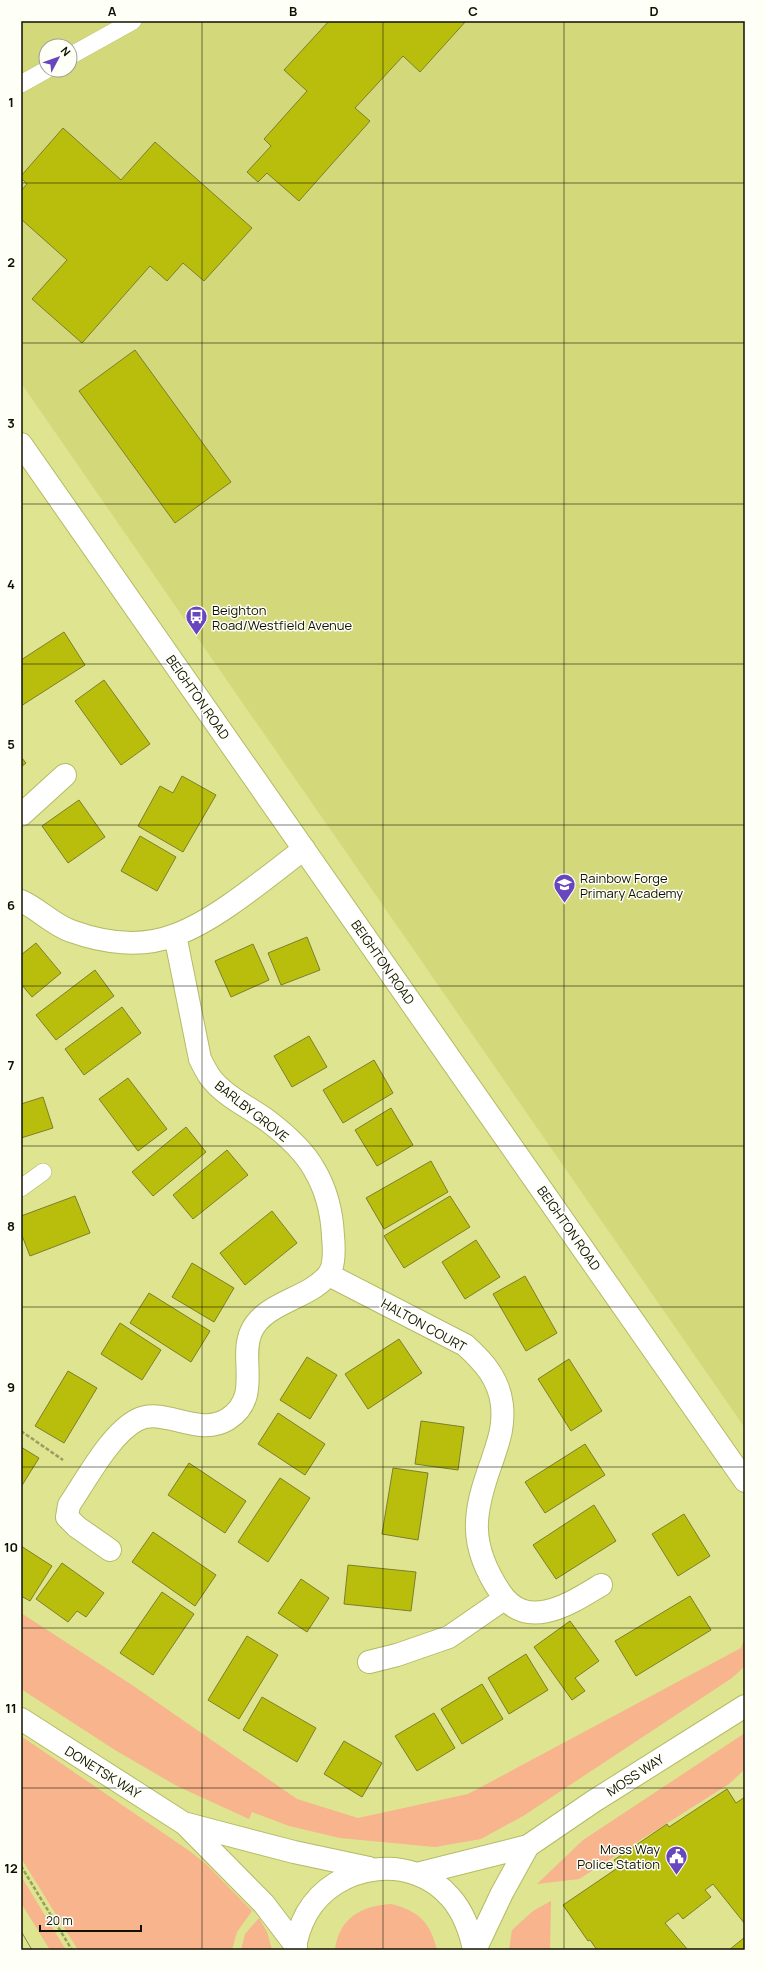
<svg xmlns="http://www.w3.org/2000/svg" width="766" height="1971" viewBox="0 0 766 1971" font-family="Manrope,sans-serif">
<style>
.built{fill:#d3d87a;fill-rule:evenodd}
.green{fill:#f7b48d}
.building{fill:#b9be0d;stroke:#7c7f29}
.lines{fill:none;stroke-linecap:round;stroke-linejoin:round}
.service-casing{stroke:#b5ba66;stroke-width:18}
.minor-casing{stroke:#b5ba66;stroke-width:24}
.tertiary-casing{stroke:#b5ba66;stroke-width:24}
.path{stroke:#999d5f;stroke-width:2.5;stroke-dasharray:4 2;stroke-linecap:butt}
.service{stroke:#fff;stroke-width:17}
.minor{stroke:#fff;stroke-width:22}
.tertiary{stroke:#fff;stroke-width:22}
.tram{stroke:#81844e;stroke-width:1}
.grid{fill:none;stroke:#101000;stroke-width:1;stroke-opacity:0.55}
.labels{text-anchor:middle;stroke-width:3;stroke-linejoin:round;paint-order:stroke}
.poi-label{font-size:13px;fill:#101000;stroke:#fefff6;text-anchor:start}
.street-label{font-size:13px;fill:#101000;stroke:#fefff6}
.neatline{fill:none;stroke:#101000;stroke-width:1.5}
.grid-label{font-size:13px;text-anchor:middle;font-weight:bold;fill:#101000}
</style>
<rect width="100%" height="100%" fill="#dee48f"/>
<path class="built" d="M21,21h724v1407l-724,-1045zM46,46h24v24h-24z"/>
<path class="green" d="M21,1613l111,72 165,114 61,19 110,-24 273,-146 4,-11v29l-13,12 -209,138 -42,23 -46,8 -95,-9 -51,-12 -37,-14 -3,7 -72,-33 -62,-36 -94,-61z
M745,1733v36l-16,15 -150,95 -42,5 46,-44z
M21,1736l170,116 16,13 45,46 -15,21 -5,18h-154l-57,-92z
M21,1876l45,74h-16l-29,-47z
M551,1901l-1,49h-41l3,-20 21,-19z
M391,1904c28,7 39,18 46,46h-102c4,-32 26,-44 56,-46z
M259,1918l8,14 5,18h-31l4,-16z"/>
<path class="building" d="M329,21h137l-46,51 -17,-16 -48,52 15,13 -71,80 -32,-28 -9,9 -11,-10 24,-26 -7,-7 43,-48 -23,-21z
M63,128l58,52 34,-38 97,86 -48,53 -21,-18 -16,18 -17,-15 -68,77 -50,-44 35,-39 -46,-41v-28l6,-7 -6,-6v-2z
M135,350l96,132 -56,41 -96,-132z
M64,632l21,33 -64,41v-46z
M104,680l46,64 -29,21 -46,-64z
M21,757l5,6 -5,4z
M182,776l34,19 -33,57 -45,-26 22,-40 13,7z
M79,800l26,37 -37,26 -26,-37z
M140,836l36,21 -19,34 -36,-20z
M307,937l13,33 -39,15 -13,-32z
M36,943l25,30 -29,24 -11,-13v-29z
M253,944l16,36 -38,17 -16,-36z
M95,970l19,26 -58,44 -20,-25z
M122,1007l19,26 -57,42 -19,-26z
M309,1036l18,31 -35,20 -18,-31z
M374,1060l19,33 -50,30 -20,-33z
M128,1078l39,51 -29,22 -39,-52z
M43,1097l10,31 -32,10v-34z
M391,1108l22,37 -36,21 -22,-36z
M186,1127l20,25 -53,44 -21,-24z
M227,1150l21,25 -55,44 -20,-24z
M431,1161l17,31 -64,37 -18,-31z
M75,1196l15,37 -60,23 -9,-23v-17z
M450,1196l20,31 -66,41 -20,-32z
M272,1211l25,32 -52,42 -25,-32z
M476,1240l24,37 -35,22 -23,-37z
M192,1263l42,25 -20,34 -42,-25z
M525,1276l32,57 -31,18 -33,-57z
M149,1293l61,38 -19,31 -61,-39z
M120,1323l41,27 -19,30 -41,-26z
M399,1339l23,34 -54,36 -23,-35z
M307,1357l30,18 -27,44 -30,-19z
M569,1359l33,52 -31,20 -33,-52z
M68,1371l29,17 -33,55 -29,-17z
M278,1413l47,31 -20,31 -47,-31z
M421,1421l43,6 -6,43 -43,-6z
M585,1444l20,31 -60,38 -20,-31z
M21,1447l18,11 -18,29z
M189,1463l57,38 -21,32 -57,-38z
M393,1468l35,5 -10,67 -36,-6z
M280,1478l30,20 -42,64 -30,-20z
M594,1505l22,36 -60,38 -23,-34z
M684,1514l26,42 -32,20 -26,-42z
M153,1532l63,43 -21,31 -63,-44z
M21,1546l31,20 -22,35 -9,-5z
M62,1563l42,30 -18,24 -9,-6 -9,11 -32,-23z
M348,1565l68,7 -5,39 -67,-7z
M301,1579l28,19 -22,34 -29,-19z
M162,1592l32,22 -41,61 -33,-22z
M690,1596l21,34 -75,46 -21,-35z
M570,1621l29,40 -24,17 10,13 -13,9 -38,-53z
M247,1636l31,19 -39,64 -31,-19z
M526,1654l22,36 -39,24 -21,-36z
M482,1684l21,35 -41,25 -21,-35z
M262,1697l54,31 -19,34 -54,-32z
M434,1713l21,35 -38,23 -22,-35z
M344,1741l38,22 -20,34 -38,-23z
M727,1789l9,14 9,-6v127l-32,-40 -8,6 6,7 -28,22 -5,-6 -13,10 23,27h-91l-7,-10 -2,1 -25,-36 56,-38 -5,-7 53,-36 2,3z
M745,1937v13h-16z"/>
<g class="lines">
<defs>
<path id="service" d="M70,56l63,-35
M21,84l25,-14
M21,1188l22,-16"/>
<path id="minor" d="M21,815l44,-40
M21,901c18,8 32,24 50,30 33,12 71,17 104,4 42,-15 93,-59 129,-86
M329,1275l136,70c19,17 34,34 37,60 2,22 -3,35 -10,56 -19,52 -24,83 8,131 27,41 71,11 101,-7
M110,1550l-33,-23 -10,-10 2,-12c17,-25 42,-72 68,-85 27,-14 61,18 91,-1 34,-22 11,-59 23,-87 13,-30 58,-33 77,-57 7,-8 6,-28 5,-39 -1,-22 -7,-47 -19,-67 -10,-18 -29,-35 -46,-48 -19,-14 -44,-25 -58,-44 -4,-6 -7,-12 -10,-18l-25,-124
M369,1662l28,-7 52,-18 55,-38"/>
<path id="tertiary" d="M21,444l724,1037
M21,1719l164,105 79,80 32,42
M187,1824l107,28 75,16
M417,1874l111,-28 66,-45 151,-95
M295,1950c1,-13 6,-26 12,-37 29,-50 105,-61 144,-15 13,15 19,32 23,52
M475,1950l27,-57 26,-47"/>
</defs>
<use href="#service" class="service-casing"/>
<use href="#minor" class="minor-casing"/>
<use href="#tertiary" class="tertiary-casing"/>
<path class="path" d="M21,1431l42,29
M21,1866l51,84"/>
<use href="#service" class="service"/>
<use href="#minor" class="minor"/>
<use href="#tertiary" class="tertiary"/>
<path class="tram" d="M21,1931l11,19"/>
</g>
<path class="grid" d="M202,21v1929M383,21v1929M564,21v1929M21,183h724M21,343h724M21,504h724M21,664h724M21,825h724M21,986h724M21,1146h724M21,1307h724M21,1467h724M21,1628h724M21,1788h724"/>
<defs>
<symbol id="bus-pin" viewBox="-11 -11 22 30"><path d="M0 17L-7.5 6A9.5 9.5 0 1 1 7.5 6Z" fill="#6846be" stroke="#fefff6"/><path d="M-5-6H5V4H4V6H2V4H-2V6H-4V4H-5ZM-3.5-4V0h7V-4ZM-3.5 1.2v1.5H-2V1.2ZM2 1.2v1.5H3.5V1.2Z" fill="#fff"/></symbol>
<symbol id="school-pin" viewBox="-11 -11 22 30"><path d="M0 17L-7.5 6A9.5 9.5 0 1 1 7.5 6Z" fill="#6846be" stroke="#fefff6"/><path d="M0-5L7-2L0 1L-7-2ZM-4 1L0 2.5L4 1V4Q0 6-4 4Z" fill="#fff"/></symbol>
<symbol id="civic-pin" viewBox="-11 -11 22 30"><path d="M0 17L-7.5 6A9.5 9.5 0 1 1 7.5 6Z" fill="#6846be" stroke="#fefff6"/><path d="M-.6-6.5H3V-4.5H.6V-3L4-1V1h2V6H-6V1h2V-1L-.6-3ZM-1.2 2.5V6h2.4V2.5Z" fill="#fff"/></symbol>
</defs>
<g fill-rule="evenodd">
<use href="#bus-pin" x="184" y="604" width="25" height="34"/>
<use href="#school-pin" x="552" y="872" width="25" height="34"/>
<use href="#civic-pin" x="664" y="1844" width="25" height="34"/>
</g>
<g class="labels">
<g class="poi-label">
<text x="212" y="615">Beighton<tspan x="212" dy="15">Road/Westfield Avenue</tspan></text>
<text x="580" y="883">Rainbow Forge<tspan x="580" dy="15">Primary Academy</tspan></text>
<text x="660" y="1854" text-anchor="end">Moss Way<tspan x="660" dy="15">Police Station</tspan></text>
</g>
<g class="street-label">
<text transform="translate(198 697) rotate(55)" y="5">BEIGHTON ROAD</text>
<text transform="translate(383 962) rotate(55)" y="5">BEIGHTON ROAD</text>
<text transform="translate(252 1111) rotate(38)" y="5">BARLBY GROVE</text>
<text transform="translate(569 1228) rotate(55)" y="5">BEIGHTON ROAD</text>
<text transform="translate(424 1325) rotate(29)" y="5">HALTON COURT</text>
<text transform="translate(103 1772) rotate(32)" y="5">DONETSK WAY</text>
<text transform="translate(635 1775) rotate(-33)" y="5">MOSS WAY</text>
</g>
</g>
<rect width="766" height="1971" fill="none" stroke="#fefff6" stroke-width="44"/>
<g transform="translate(58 58) rotate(49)"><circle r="19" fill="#fefff6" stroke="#9f9f94"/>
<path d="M0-3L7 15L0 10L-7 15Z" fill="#6846be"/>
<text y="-6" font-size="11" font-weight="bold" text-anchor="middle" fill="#101000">N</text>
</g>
<path d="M40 1925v6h101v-6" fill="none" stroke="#101000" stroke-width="2"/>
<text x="46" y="1925" font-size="12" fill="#101000" stroke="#fefff6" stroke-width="3" paint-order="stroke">20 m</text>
<rect x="22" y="22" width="722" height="1927" class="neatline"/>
<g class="grid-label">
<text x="112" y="16">A</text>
<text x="293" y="16">B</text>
<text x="473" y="16">C</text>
<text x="654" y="16">D</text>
<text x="11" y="107">1</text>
<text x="11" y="267">2</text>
<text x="11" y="428">3</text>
<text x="11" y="589">4</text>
<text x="11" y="749">5</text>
<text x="11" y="910">6</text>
<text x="11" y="1070">7</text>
<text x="11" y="1231">8</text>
<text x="11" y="1392">9</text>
<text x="11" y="1552">10</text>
<text x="11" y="1713">11</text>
<text x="11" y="1873">12</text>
</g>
</svg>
